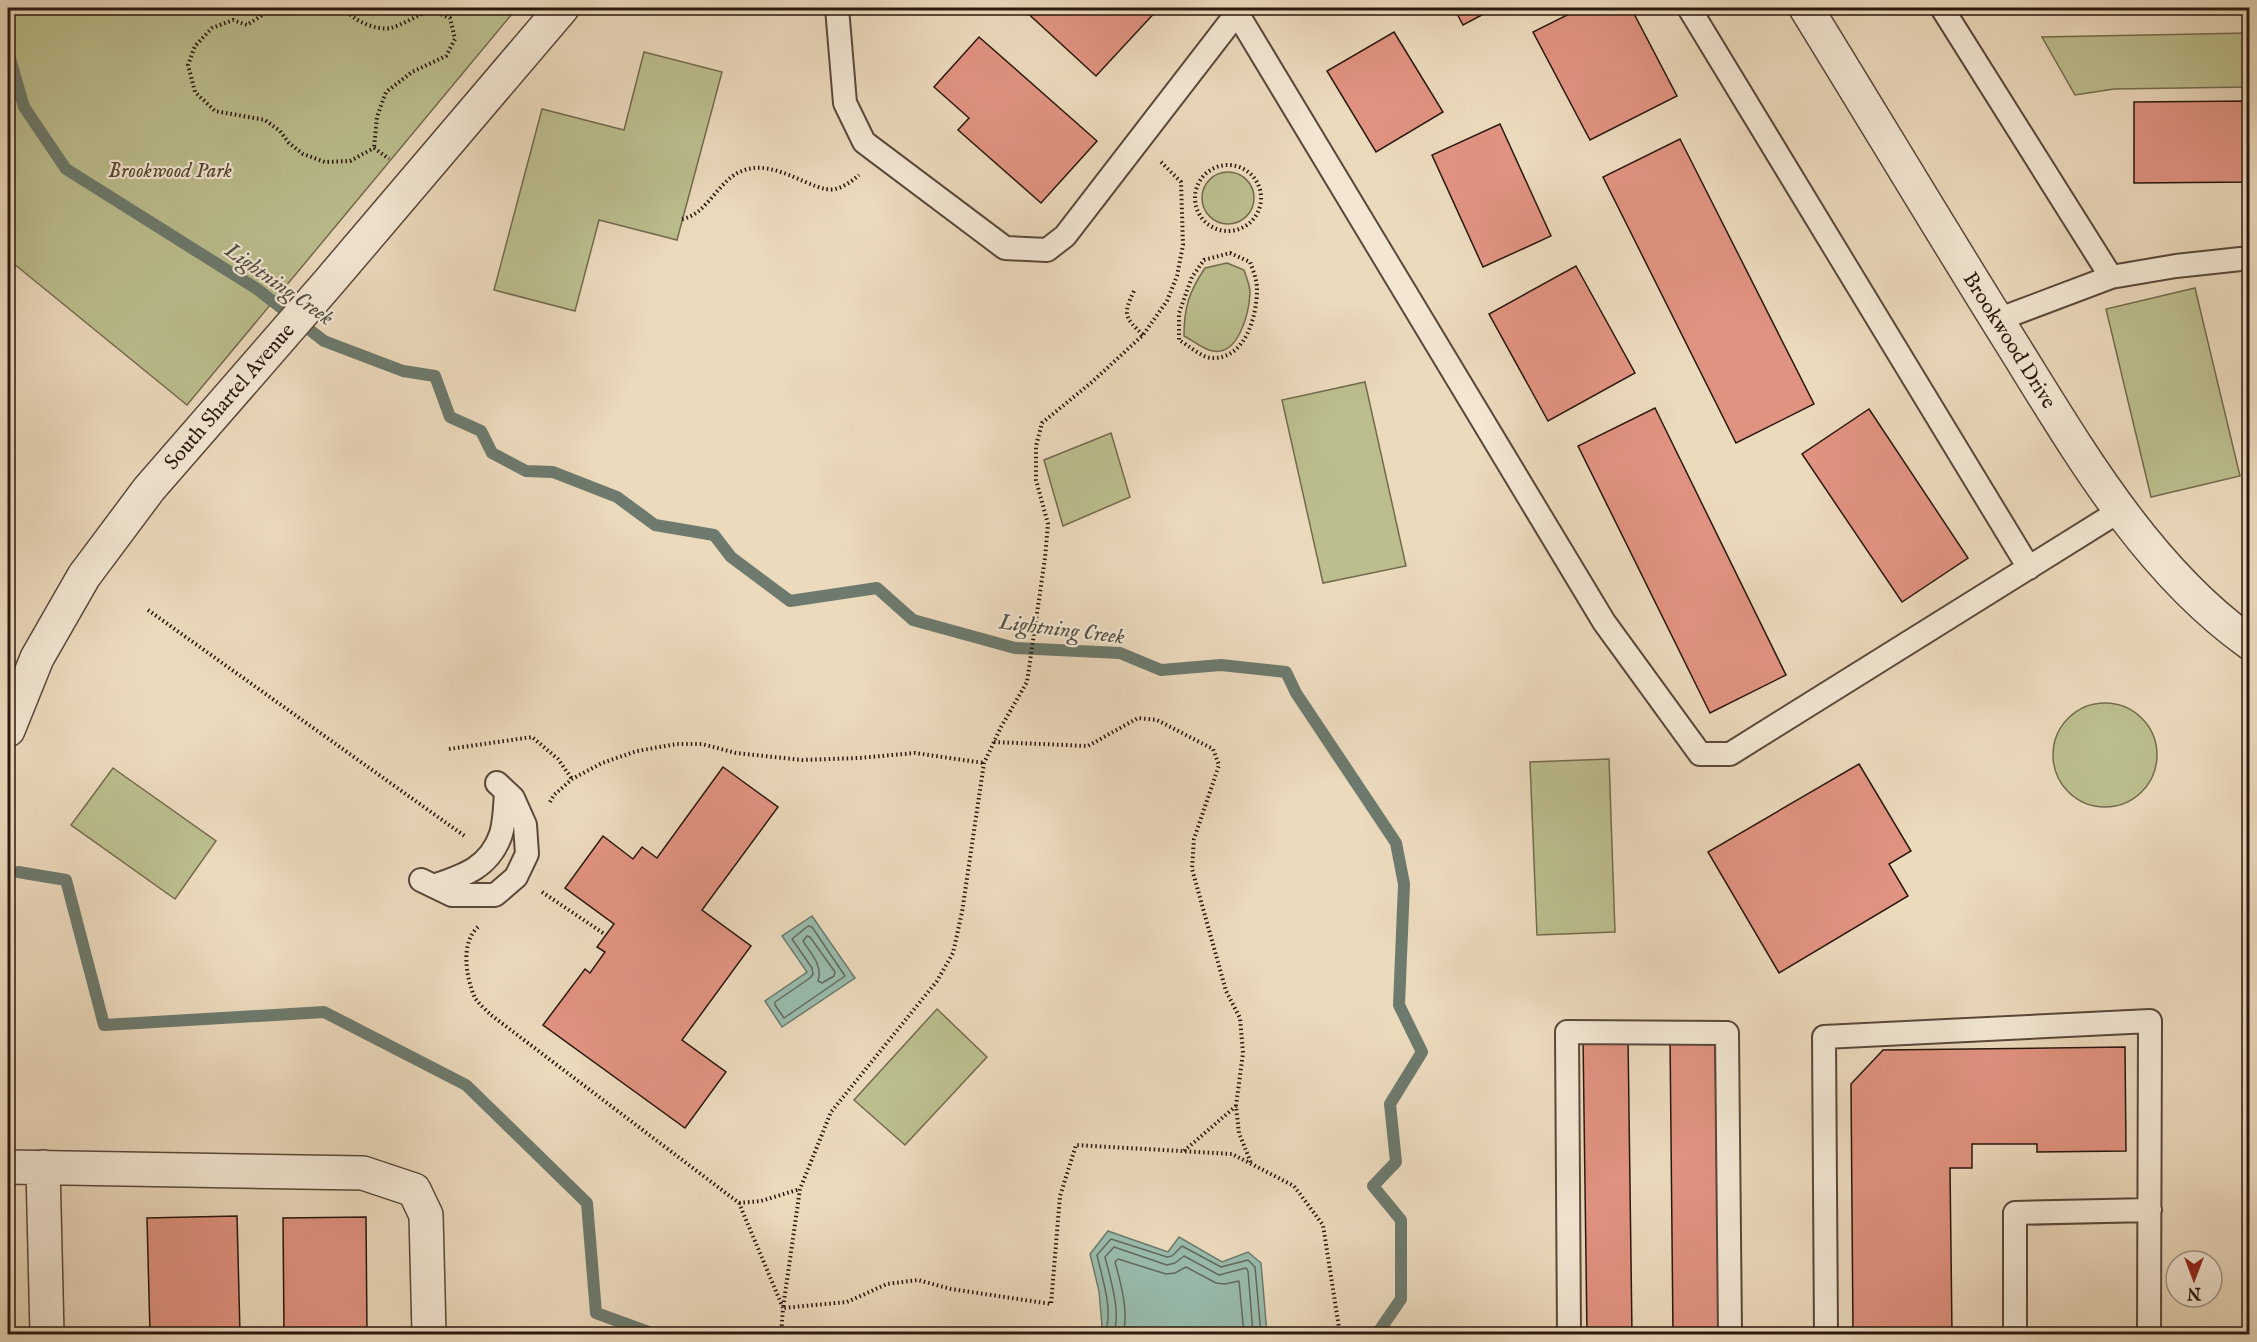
<svg xmlns="http://www.w3.org/2000/svg" width="2257" height="1342" viewBox="0 0 2257 1342" font-family="'IM FELL English',serif">
<style>
.green{fill:#bcbe8e;stroke:#736b4e;stroke-width:1.5}
.water{fill:#99bbac;stroke:#6d7a6d;stroke-width:1.5}
.lines{fill:none;stroke-linecap:round;stroke-linejoin:round}
.shore{stroke:#626a5d;stroke-width:1.5}
.stream{stroke:#6d7a6d;stroke-width:12}
.building{fill:#e19381;stroke:#2a180e;stroke-width:1.5}
.service-casing{stroke:#5a483a;stroke-width:26}
.minor-casing{stroke:#5a483a;stroke-width:36}
.path{stroke:#2a180e;stroke-width:4;stroke-dasharray:1.5 3;stroke-linecap:butt}
.service{stroke:#f3e7d4;stroke-width:22}
.minor{stroke:#f3e7d4;stroke-width:33}
.labels{text-anchor:middle;stroke-width:4.5;stroke-linejoin:round;paint-order:stroke}
.park-label{font-size:21px;font-style:italic;fill:#564a34;stroke:#f3e7d4}
.street-label{font-size:21px;fill:#2a180e;stroke:#f3e7d4}
.water-label{font-size:22px;font-style:italic;fill:#515145;stroke:#f3e7d4}
</style>
<rect width="100%" height="100%" fill="#ecdabd"/>
<filter id="stains"><feTurbulence type="fractalNoise" baseFrequency=".00333" numOctaves="4"/><feColorMatrix values="0 0 0 0 .2 0 0 0 0 .09 0 0 0 0 .02 0 0 0 .5 -.17"/></filter>
<radialGradient id="worn" r=".72"><stop offset=".6" stop-color="#630" stop-opacity="0"/><stop offset="1" stop-color="#630" stop-opacity=".3"/></radialGradient>
<path class="green" d="M8,8h496l8,6 -325,391 -179,-146z
M2249,33v54l-135,2 -39,6 -33,-58z
M644,52l78,20 -45,168 -78,-20 -24,91 -81,-21 48,-181 82,21z
M1202 198a26 26 0 1 1 52 0a26 26 0 1 1-52 0Z
M1227,263l17,7c2,7 6,15 6,23 -1,20 -12,67 -41,57 -9,-3 -17,-10 -25,-14 0,-29 5,-44 21,-68z
M2195,288l45,188 -89,21 -45,-188z
M1365,382l41,184 -83,17 -41,-183z
M1111,433l19,64 -67,29 -19,-66z
M2053 755a52 52 0 1 1 104 0a52 52 0 1 1-104 0Z
M1609,759l6,173 -78,3 -7,-173z
M113,768l103,73 -41,58 -104,-74z
M937,1009l50,48 -82,88 -51,-45z"/>
<path class="water" d="M812,916l43,62 -73,49 -17,-26 42,-29 -25,-36z
M1108,1231l60,21 11,-15 43,25 26,-10 13,11 6,71h-171l6,-8 -3,-35 -9,-37z"/>
<g class="lines">
<path class="shore" d="M808,926l4,1 33,49 -61,42 -9,-13v-3l35,-24 3,-4 -1,-6 -20,-29z
M807,936l3,1 25,35 -1,4 -12,7 -4,-2c5,-16 -7,-27 -15,-40z
M1103,1334c13,-16 -2,-60 -6,-79l14,-16 56,18 5,-1 10,-10 39,21 27,-7 7,7 6,67
M1113,1334c9,-19 -3,-57 -8,-77l9,-10 53,18 8,-2 9,-7 35,19 27,-7 2,3 5,63
M1123,1334c6,-22 -2,-50 -8,-72l3,-3 48,15 9,-1 11,-6 30,16 9,1 14,-3 5,53"/>
<path class="stream" d="M8,52l16,55 42,62 191,120 67,52 79,30 32,5 15,41 31,14 11,22 34,18 27,1 64,25 38,28 59,10 17,22 59,44 87,-13 36,32 102,28 105,5 41,17 60,-5 65,7 10,21 100,150 8,41 -5,121 23,47 -32,52 6,58 -23,24 28,34v79l-24,35
M18,872l48,8 38,145 220,-13 142,73 121,118 9,110 58,21"/>
</g>
<path class="building" d="M1022,8h137l-63,68z
M1454,8h41l-32,17z
M1581,8h50l46,88 -87,44 -57,-108z
M2031,8h219v2l-219,1z
M1394,32l49,80 -67,40 -49,-81z
M979,37l118,104 -56,62 -83,-73 11,-12 -35,-31z
M2250,101v81l-116,1v-81z
M1500,124l51,112 -68,31 -51,-112z
M1680,139l134,265 -78,39 -133,-266z
M1576,266l59,107 -87,48 -59,-107z
M1655,408l131,267 -76,38 -132,-267z
M1869,409l99,149 -66,44 -100,-148z
M1859,764l52,87 -22,13 19,32 -129,77 -71,-121z
M723,767l55,40 -76,103 49,36 -69,94 44,32 -41,56 -142,-103 42,-56 5,4 15,-21 -8,-5 17,-23 -49,-36 38,-52 30,23 9,-12 15,11z
M1583,1037h45l4,297h-45z
M1670,1037h45l4,297h-46z
M2125,1047l1,104 -89,1v-8h-65v24h-22l2,166h-99l-2,-250 32,-34z
M237,1216l3,118h-90l-3,-116z
M366,1217l1,117h-83l-1,-116z"/>
<g class="lines">
<defs>
<path id="service" d="M837,8l8,95 19,39 141,106 42,2 18,-14 172,-223
M1234,8l370,614 96,132h30l391,-244
M1689,8l340,560
M1942,8l169,269
M1997,320l114,-43 65,-11 74,-8
M421,880l31,15h43l21,-18 11,-23 -2,-29 -12,-27 -16,-15
M433,886c31,-10 57,-19 68,-52 4,-13 4,-29 5,-42
M1569,1334l-2,-302 160,1 3,301
M1826,1334l-2,-297 326,-16 -1,313
M2015,1334v-121l135,-3"/>
<path id="minor" d="M1806,8c69,112 136,224 206,336 66,106 134,225 238,299
M8,730l29,-72 47,-82 65,-87 180,-207 233,-274
M8,1167l355,6 51,17 12,25 3,119
M43,1167l4,167"/>
</defs>
<use href="#service" class="service-casing"/>
<use href="#minor" class="minor-casing"/>
<path class="path" d="M273,8l-26,17 -14,-5 -21,8 -17,18 -7,19 7,27 20,19 50,9 15,11 9,12 14,11 22,8 25,-1 24,-13
M344,8c8,12 32,23 47,20 13,-4 27,-13 40,-18l19,8 5,21 -9,17 -34,16 -26,20 -9,25 -3,31
M374,148l15,11
M1161,162l20,20 2,63 -6,31 -10,25 -24,34 -51,47 -50,41 -6,23v34l12,44 -3,34 -18,124 -26,45 -17,36 -22,149 -9,41 -16,28 -106,131 -31,77 -17,119 64,-6 40,-18 31,-4 33,9 100,15 9,-108 16,-51 156,9 62,32 29,39 17,109
M1195 198a33 33 0 1 1 66 0a33 33 0 1 1-66 0Z
M682,219c25,-4 36,-39 60,-48 33,-14 72,23 93,18 9,-2 17,-8 24,-14
M1230,253l20,9c3,8 7,18 7,27 0,26 -11,71 -46,69 -10,-1 -23,-13 -32,-18v-27l13,-36 12,-17z
M1134,291c-11,23 -10,26 9,44
M148,610l318,227
M994,742l94,4 50,-28 19,2 56,29 6,16 -25,74 -2,30 34,122 14,27 3,35 -7,53 3,27 12,30
M449,749l83,-12 26,22 14,20
M550,802l4,-7 18,-16 30,-16 35,-12 40,-7h25l34,9 66,7 57,-2 56,-5 69,10
M542,892l64,43
M478,927c-18,16 -12,51 -3,71 4,6 11,12 16,17l248,188 44,105 -2,26
M1184,1151l52,-45
M739,1203l22,-2 39,-12"/>
<use href="#service" class="service"/>
<use href="#minor" class="minor"/>
</g>
<g class="labels">
<g class="park-label">
<text x="170" y="177">Brookwood Park</text>
</g>
<g class="street-label">
<text transform="translate(2010 340) rotate(58)" y="7">Brookwood Drive</text>
<text transform="translate(229 396) rotate(-49)" y="7">South Shartel Avenue</text>
</g>
<g class="water-label">
<text transform="translate(280 283) rotate(35)" y="8">Lightning Creek</text>
<text transform="translate(1062 628) rotate(7)" y="8">Lightning Creek</text>
</g>
</g>
<rect width="2257" height="1342" fill="none" stroke="#ecdabd" stroke-width="30"/>
<rect x="9" y="9" width="2239" height="1324" fill="none" stroke="#2a180e" stroke-width="3"/>
<rect x="15" y="15" width="2227" height="1312" fill="none" stroke="#2a180e" stroke-width="1.5"/>
<g transform="translate(2194 1279) rotate(180)"><circle r="28" fill="#f3e7d4" stroke="#a39485" stroke-width="1.5"/>
<path d="M0-4.5L10 22L0 15L-10 22Z" fill="#8f2418"/>
<text y="-9" font-size="16" font-weight="bold" text-anchor="middle" fill="#2a180e">N</text>
</g>
<rect width="100%" height="100%" filter="url(#stains)"/>
<rect width="100%" height="100%" fill="url(#worn)"/>
</svg>
